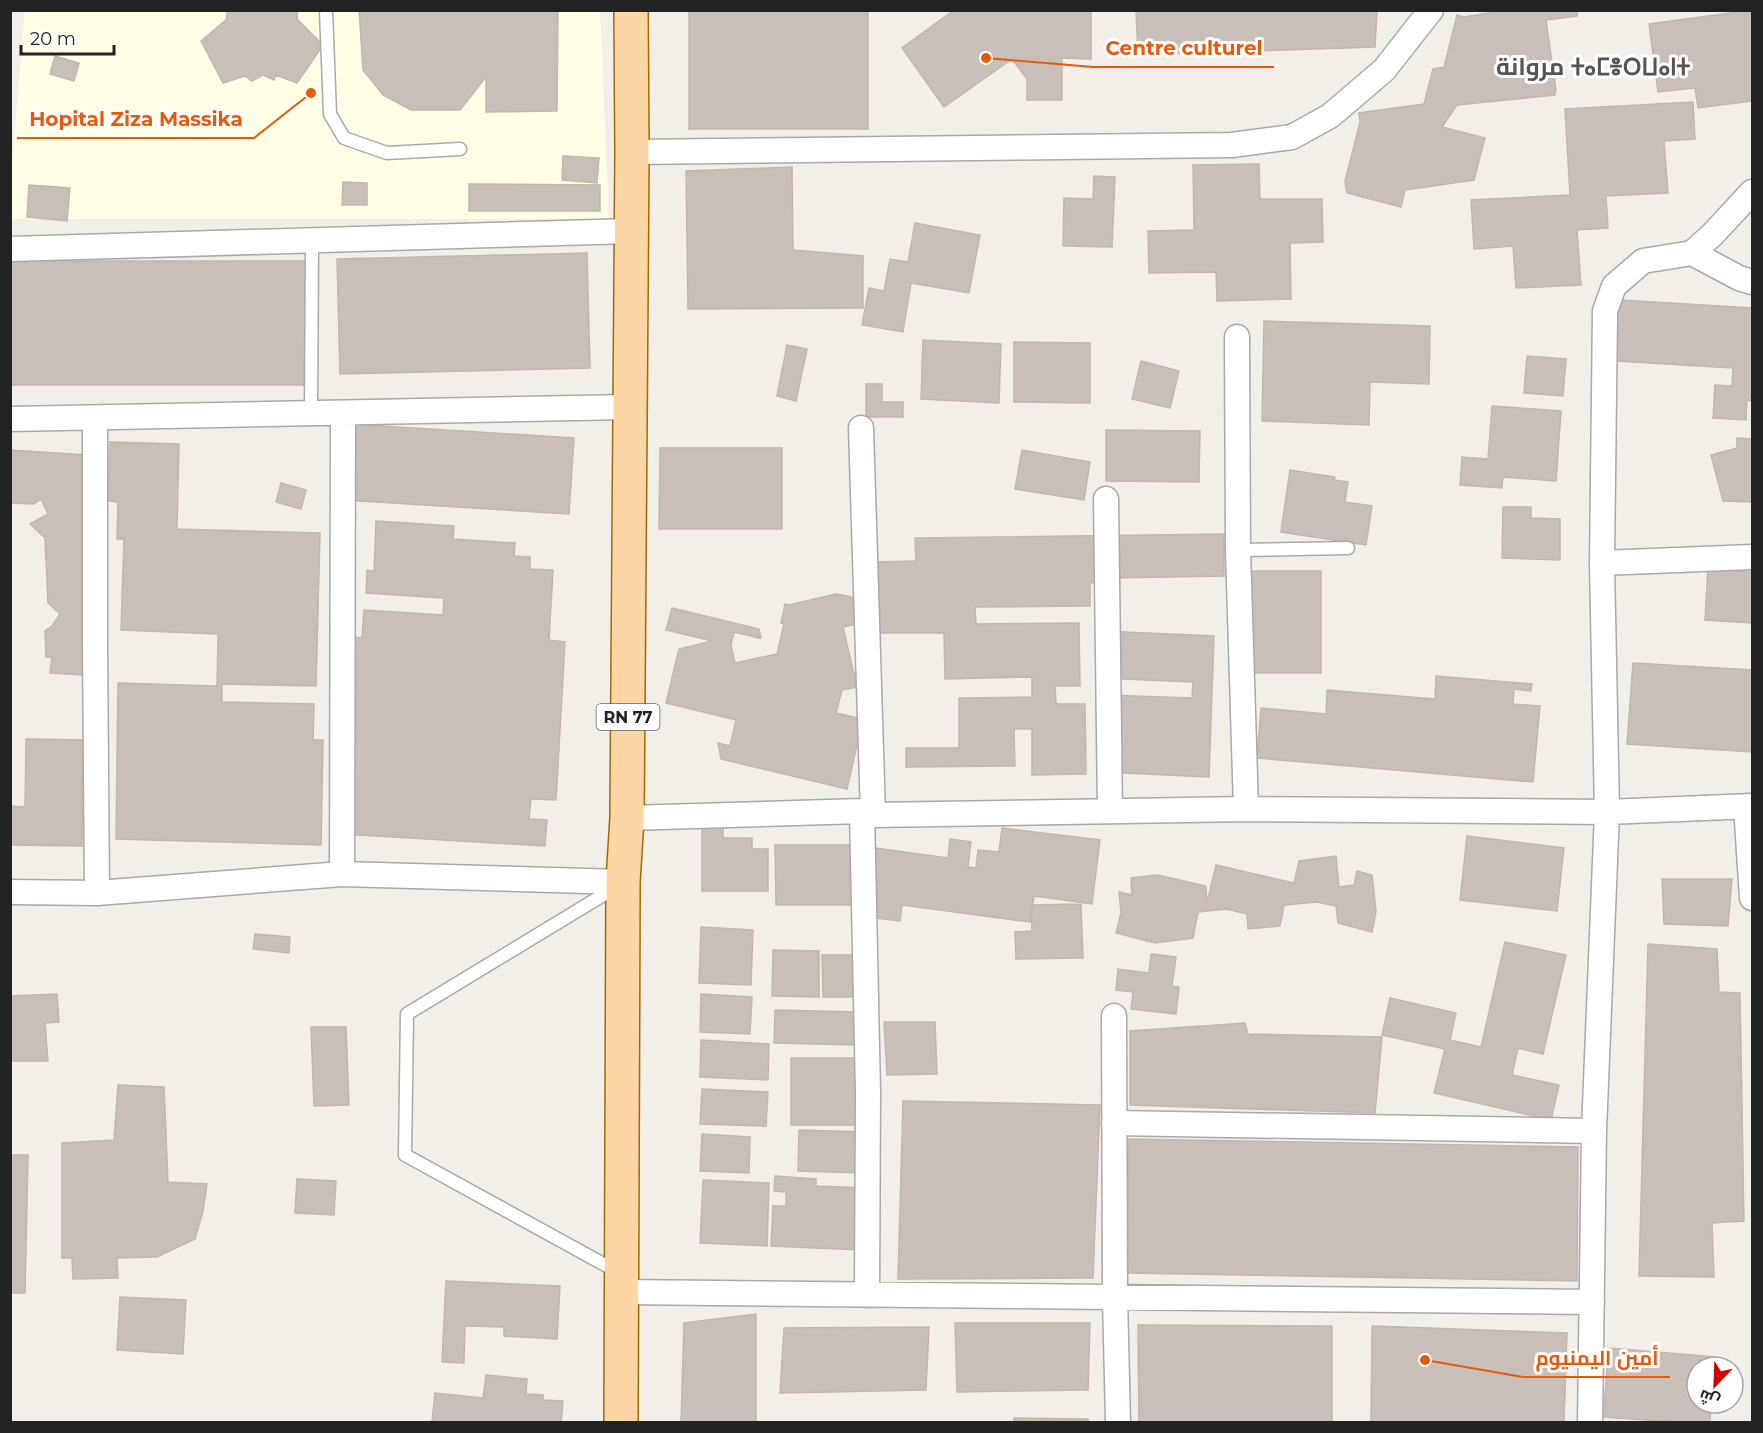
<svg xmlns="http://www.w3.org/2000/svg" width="1763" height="1433" viewBox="0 0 1763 1433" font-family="Montserrat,Cairo,'Noto Sans Tifinagh',sans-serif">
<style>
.education{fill:#ffffe5}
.building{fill:#c7bfb8;stroke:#c4b6ab;stroke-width:1.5}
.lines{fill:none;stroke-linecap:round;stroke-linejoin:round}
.service-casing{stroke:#a9a9a9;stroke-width:15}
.minor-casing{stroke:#a9a9a9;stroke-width:27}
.primary-casing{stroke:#a06b00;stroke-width:36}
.service{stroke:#fff;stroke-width:12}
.minor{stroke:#fff;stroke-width:24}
.primary{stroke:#fcd6a4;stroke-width:33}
.labels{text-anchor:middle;stroke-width:6;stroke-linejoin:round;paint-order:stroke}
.shield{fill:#fff;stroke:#646464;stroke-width:1.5}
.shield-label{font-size:16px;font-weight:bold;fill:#222}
.district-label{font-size:24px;font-weight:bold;fill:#555;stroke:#fff}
.leader{fill:none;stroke:#e8590c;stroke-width:2}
.callout-dot{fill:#e8590c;stroke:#fff;stroke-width:2}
.callout-label{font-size:20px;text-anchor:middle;font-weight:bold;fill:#e8590c;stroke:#fff;stroke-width:6;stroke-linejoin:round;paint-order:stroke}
</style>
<rect width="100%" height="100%" fill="#f2efe9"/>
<path class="education" d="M25,11h575l9,208h-598v-44z"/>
<path class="building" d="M228,10h70l-1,9 26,26 -26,38 -21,-8 -2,5 -11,-5 -11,6 -7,-5 -22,7 -22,-42 25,-21z
M359,10h199l-1,101 -71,1v-35l-26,33h-49l-28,-15 -20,-25z
M689,10h179v119h-179z
M954,10h137v49l-29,-1v42h-35v-21l-15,-20 -68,48 -42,-59z
M1136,10h241l-2,37 -237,8z
M1507,10h71l-1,6 -31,4 10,70 -1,5 -98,10 -15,22 43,11 -11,42 -69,10 -4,17 -54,-14 -2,-12 15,-59 -1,-9 65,-9 9,-35 11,-2 13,-52 7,2z
M1752,10v91l-54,7 -3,-20 -37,4 -9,-68z
M55,56l24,7 -5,18 -24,-7z
M1693,102l2,37 -31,2 4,52 -62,3 2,32 -31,2 4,55 -65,3 -3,-42 -39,3 -3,-49 99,-5 -5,-86z
M563,156l36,2 -2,25 -35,-3z
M1259,164l1,35h62l1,43 -33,1 1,56 -74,2 -1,-29 -67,1 -1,-42 46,-1 -1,-65z
M792,167l1,83 70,6v52l-175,1 -2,-138z
M1094,176l21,1 -3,70 -49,-1 1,-48 29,1z
M343,182l24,1v22h-25z
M469,184l131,1v26h-131z
M29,185l41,3 -3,33 -40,-4z
M915,223l65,12 -11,58 -58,-10 -8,49 -41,-7 7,-37 15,3 6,-32 18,3z
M587,253l3,115 -250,6 -3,-115z
M10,261h297v124h-297z
M1604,299l148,9v93l-5,-1 -1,20 -33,-2 2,-33 17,1 1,-18 -133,-8z
M1264,321l166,5 -1,58 -59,-2 -1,43 -107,-4z
M923,340l78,4 -2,59 -78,-4z
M1014,342l76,1v60l-76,-1z
M787,345l20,4 -11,52 -19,-5z
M1527,356l39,3 -3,37 -39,-3z
M1141,361l38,10 -9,37 -38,-9z
M866,384h16v18h21v15h-37z
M1492,406l69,5 -5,70 -53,-4 -1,11 -42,-3 2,-28 26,2z
M350,424l224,14 -5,76 -224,-14z
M1106,430l94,1 -1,51 -93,-1z
M1737,438l15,1v63l-29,-1 -12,-46 26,-7z
M110,442l69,2 -2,85 143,4 -4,153 -94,-2v18l92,2 -1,36h10l-2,105 -205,-6 2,-156 99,3 1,-52 -97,-4 3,-91h-7l1,-37 -10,-1z
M660,448h122v81h-123z
M10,450l76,5 -3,220 -33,-2 2,-16h-6l-1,-26 7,-5 8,-12 -12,-11 -3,-65 -15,-14 18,-10 -7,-15 -7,5 -24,-1z
M1022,450l68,12 -6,38 -69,-11z
M1290,470l45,7 -1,3 14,2 -3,20 27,4 -6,39 -85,-13z
M281,483l25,7 -5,19 -25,-7z
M1503,507h28v11l29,1v41l-58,-2z
M376,521l78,5 -1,13 62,4 -1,13 16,1v12l23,1 -4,70 16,2 -9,158 -25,-1 -2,20 18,1 -2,26 -202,-12 12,-197 7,1 2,-28 79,5 1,-17 -78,-5 1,-23 7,1z
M1224,534v42l-113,2v4l-21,1v23l-115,1 1,17 103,-1 1,63h-25l1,18h29l1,70 -54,1v-46h-18l1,37 -109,1v-19h53v-50l73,-1v-20l-87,2 -1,-46h-73l-1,-71 46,-1 -1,-23z
M1709,551l43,2v70l-47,-3z
M1239,571h82v102h-82z
M836,594l16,3 6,27 -15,3 14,60 -15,3 -6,23 27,6 -16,70 -126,-30 -3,-16 12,3 6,-26 -70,-17 13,-54 33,-8 -46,-11 6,-22 87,21 2,9h-2l-25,-6 -3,13 4,18 42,-9 7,-30 -3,-1 4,-19 4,1z
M1102,631l112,5 -5,141 -108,-5 4,-77 87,3 1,-16 -93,-4z
M1633,663l119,7v82l-125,-8z
M1436,676l96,8 -1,7 -17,-2 -1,15 27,2 -7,76 -276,-24 4,-50 65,6 1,-24 108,9z
M26,739l57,1 -1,106 -72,-1v-39l15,1z
M702,820h21v18h29v11h16v42h-66z
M1002,828l98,12 -8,64 -58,-8 -4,26 -128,-17 -2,16 -33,-4 9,-69 72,10 2,-19 21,3 -3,25 8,1 2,-18 21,2z
M1467,836l97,12 -7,63 -97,-11z
M775,845h81l1,60h-81z
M1336,856l3,31 15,-2 3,-14 15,4 4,36 -4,21 -34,-9 -2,-17 -19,-4 -33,3 -4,21 -32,3 -1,-15 -20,-5 -29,3 -5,26 -38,5 -39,-10 5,-20 -2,-21 13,3 -1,-17 27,-3 48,11 1,17 9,-38 78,18 5,-22z
M1662,879h70l-4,47 -64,-2z
M1081,904l2,54 -67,1 -1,-27 17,-1 -1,-26z
M701,927l52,3 -2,55 -52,-2z
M255,934l35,3 -1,16 -36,-4z
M1505,942l61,13 -23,99 -25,-6 -6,27 47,10 -8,35 -117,-27 11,-44 -63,-14 8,-37 66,15 -6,27 31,7z
M1648,944l69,5 2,43 21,1 4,228 -32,2 2,54 -75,-1z
M773,950l46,1v46l-47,-1z
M1151,954l25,3 -4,29 7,1 -3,27 -45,-5 2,-17 -17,-2 2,-21 31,4z
M822,955h40l1,42h-40z
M57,994l2,28 -14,1 3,38h-38v-65z
M701,994l51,3 -2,37 -50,-2z
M775,1010l84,2 -1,33 -84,-2z
M884,1022h51l2,52 -50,1z
M1245,1023l3,11 134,3 -7,76 -245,-8v-74z
M311,1027h35l3,78 -35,1z
M701,1040l68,4 -1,36 -68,-3z
M791,1058h68v67h-68z
M118,1085l46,2 4,95 39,2 -4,27 -8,28 -38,18 -40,1 1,20 -45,1 -1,-21h-10v-115l52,-3z
M702,1089l66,3 -2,34 -66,-2z
M903,1101l197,4 -7,173 -195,1z
M799,1130l66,2 -1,41 -66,-2z
M702,1134l48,3 -1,36 -49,-2z
M1129,1139l449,8 -1,134 -451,-8z
M10,1155h18l-3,138h-15z
M775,1176l41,3v7l47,2 -3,62 -89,-4 2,-40h13v-14l-12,-1z
M297,1179l39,2 -2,34 -39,-2z
M703,1180l66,3 -2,63 -67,-3z
M446,1281l114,5 -3,53 -53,-3v-9l-39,-1 -1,37 -22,-1z
M120,1297l66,3 -3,54 -66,-4z
M756,1314v108h-75l3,-99z
M955,1323h135l-2,67 -131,2z
M1138,1325l194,1v96h-193z
M1372,1326l195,7 -3,89h-193z
M929,1327l-3,63 -146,3 4,-65z
M1609,1348l106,9 -1,10h-17v36h14l-1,19h-37l-70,-5z
M486,1375l41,4 -1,15 17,1v5l20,1 -2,21h-129l3,-29 48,5z
M1014,1418l74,1v3h-74z"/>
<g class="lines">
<defs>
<path id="service" d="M326,10l4,104 14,24 43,15 73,-4
M311,414l1,-174
M1238,550l110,-2
M618,886l-211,128 -2,141 213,117"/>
<path id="minor" d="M632,152l600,-7 60,-8 38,-21 54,-46 47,-60
M10,249l621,-18
M1692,253l47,25 13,4
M1237,337l1,213 8,259
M95,418v228l2,247
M10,419l619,-12
M861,428l12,387
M1106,499l4,312
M1602,563l150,-6
M1746,806l6,92
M862,811l6,281 -1,203
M627,818l235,-7 11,4 373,-6 361,3 145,-6
M342,874l1,-461
M10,892l87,1 245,-19 281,8
M1114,1016l1,281 3,125
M1114,1123l480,8
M622,1292l970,10
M1590,1422l4,-291 13,-319 -5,-249 3,-252 9,-25 29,-25 49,-8 21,-19 39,-42"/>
<path id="primary" d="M621,1422l2,-540 4,-64 5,-666 -1,-142"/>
</defs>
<use href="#service" class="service-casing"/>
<use href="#minor" class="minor-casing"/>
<use href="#primary" class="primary-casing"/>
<use href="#service" class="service"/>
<use href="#minor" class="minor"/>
<use href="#primary" class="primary"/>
</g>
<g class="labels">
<rect class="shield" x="596.5" y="704" width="63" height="26" rx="4.5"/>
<g class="shield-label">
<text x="628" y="723">RN 77</text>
</g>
<g class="district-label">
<text x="1593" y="75">مروانة ⵜⴰⵎⴻⵔⵡⴰⵏⵜ</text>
</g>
</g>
<path class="leader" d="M986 58L1093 67H1274M311 93L254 138H17M1425 1360L1523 1377H1670"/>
<g class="callout-dot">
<circle cx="986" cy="58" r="6"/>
<circle cx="311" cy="93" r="6"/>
<circle cx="1425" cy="1360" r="6"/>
</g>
<g class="callout-label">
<text x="1184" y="55">Centre culturel</text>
<text x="136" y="126">Hopital Ziza Massika</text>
<text x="1597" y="1365">أمين اليمنيوم</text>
</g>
<rect width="1763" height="1433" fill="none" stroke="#222222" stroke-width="24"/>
<g transform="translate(1715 1385) rotate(203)"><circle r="28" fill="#ffffff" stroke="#a7a7a7" stroke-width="1.5"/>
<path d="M0-4.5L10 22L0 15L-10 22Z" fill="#d40000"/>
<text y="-9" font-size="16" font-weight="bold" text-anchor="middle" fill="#222222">ش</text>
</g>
<path d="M21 45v9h93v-9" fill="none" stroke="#222222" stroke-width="3"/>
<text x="30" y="45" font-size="18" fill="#222222" stroke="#ffffff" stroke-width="4.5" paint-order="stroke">20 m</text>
</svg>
